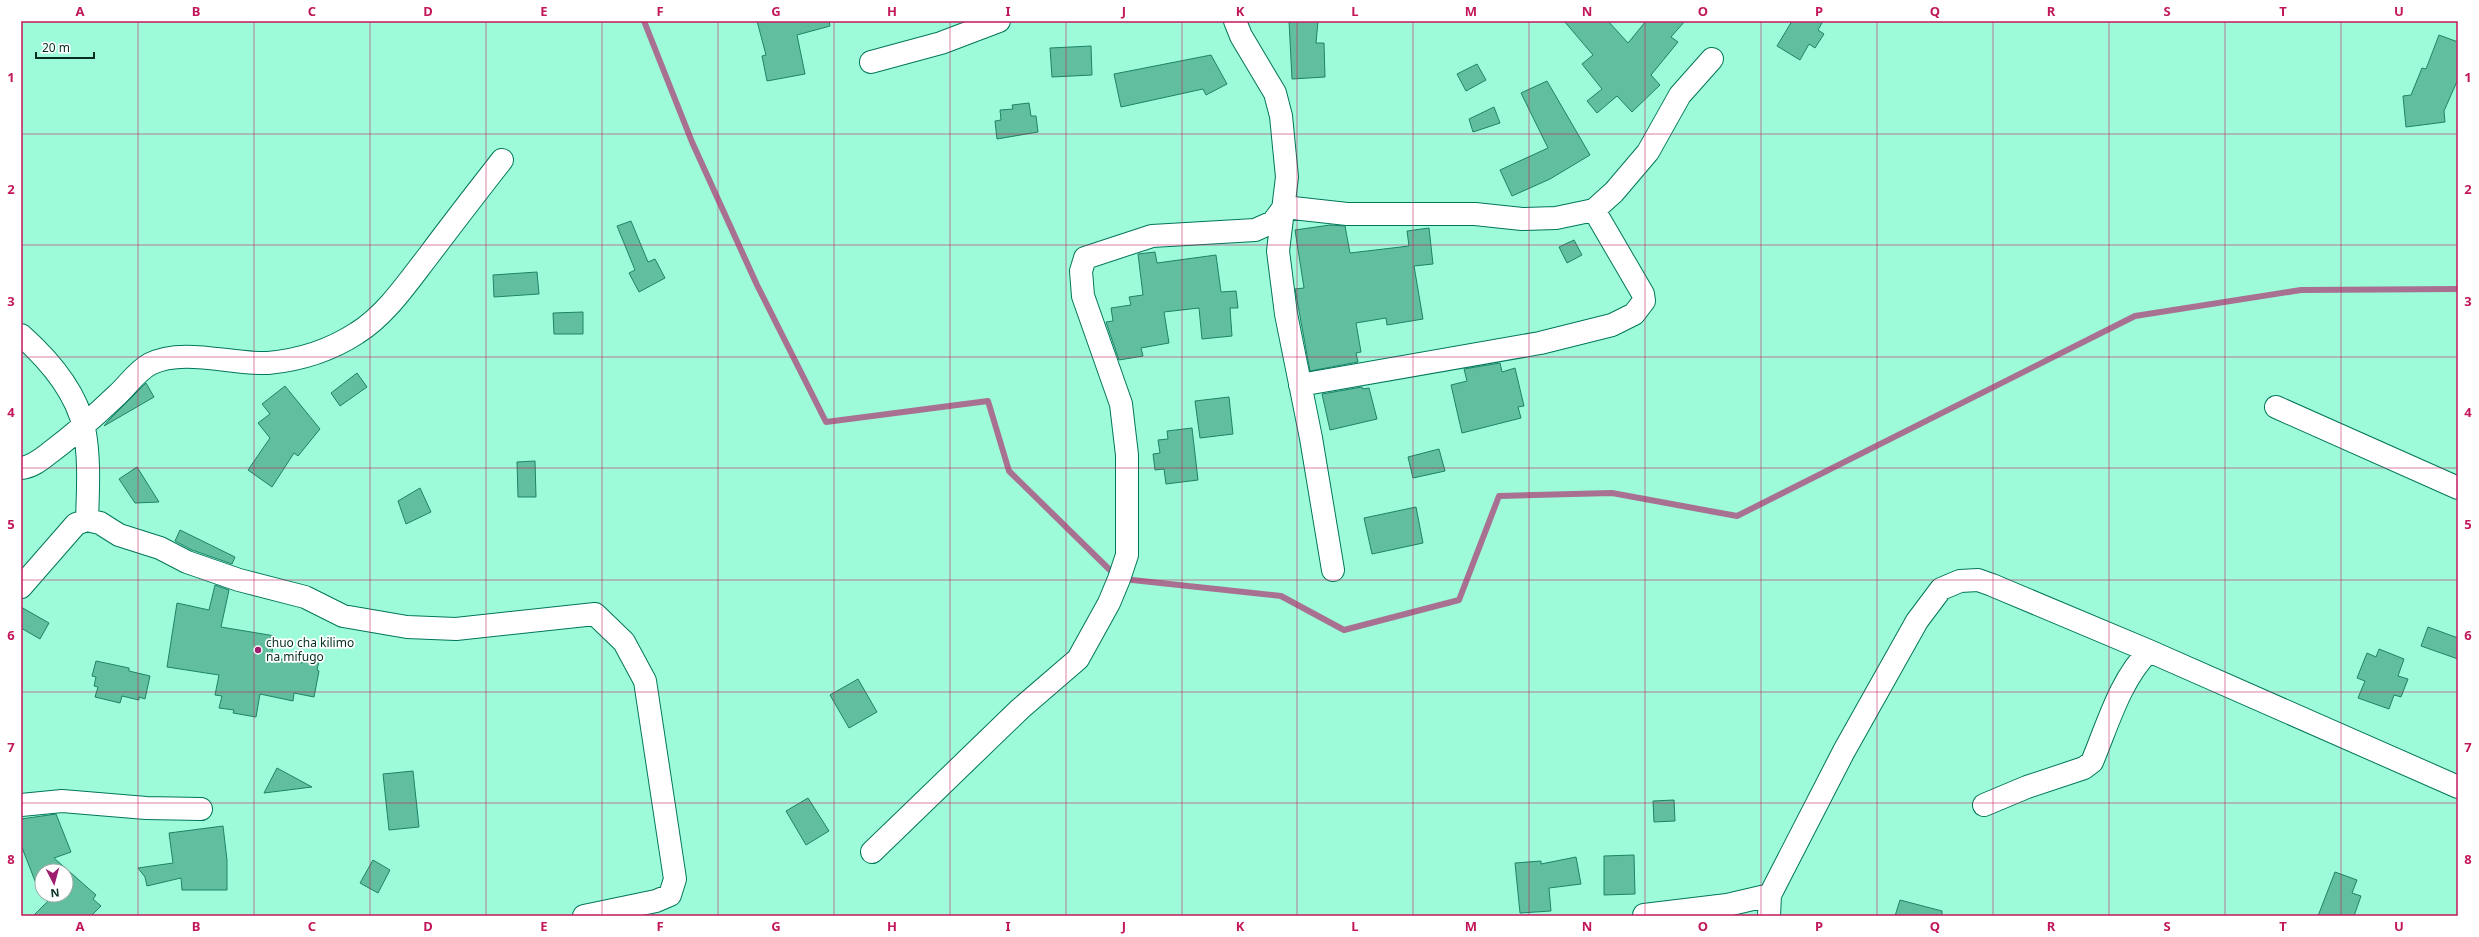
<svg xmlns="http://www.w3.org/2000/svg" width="2479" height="937" viewBox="0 0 2479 937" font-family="'Noto Sans',sans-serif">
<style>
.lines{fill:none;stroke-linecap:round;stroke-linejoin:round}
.stream{stroke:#a97191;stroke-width:6}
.building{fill:#61be9e;stroke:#1d8466}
.minor-casing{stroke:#00775a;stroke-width:24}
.minor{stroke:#fff;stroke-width:22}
.grid{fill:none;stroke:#c2185b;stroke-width:1;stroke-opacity:0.55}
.poi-dot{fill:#9f1d6e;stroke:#fff;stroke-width:1.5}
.labels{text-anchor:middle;stroke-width:3.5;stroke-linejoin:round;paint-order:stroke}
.poi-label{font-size:12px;fill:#042e22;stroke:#fff;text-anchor:start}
.neatline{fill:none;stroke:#c2185b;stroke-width:1.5}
.grid-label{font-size:13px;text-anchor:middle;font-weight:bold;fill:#c2185b}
</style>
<rect width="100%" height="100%" fill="#9efbd9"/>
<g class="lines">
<path class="stream" d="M644,21l48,121 65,143 69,137 162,-21 21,70 106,104
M1123,579l158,17 63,34 115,-30 40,-104 113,-3 125,23 398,-200 166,-26 157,-1"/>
</g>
<path class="building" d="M757,21h72l1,5 -33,9 8,39 -38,7 -5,-25 4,-1z
M1289,21h29l-2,22h8l1,34 -33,2z
M1564,21h44l20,22 18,-22h39l-14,16 7,5 -27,33 9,10 -28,27 -15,-16 -20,17 -10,-12 15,-12 -20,-25 11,-9z
M1792,21h31l-5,9 6,4 -9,14 -6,-4 -9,16 -23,-14z
M2439,35l19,7v37l-14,32 1,11 -39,5 -3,-31 8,-1 11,-27 4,1z
M1091,46l1,29 -40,2 -2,-29z
M1211,55l16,29 -21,11 -3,-6 -82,18 -7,-33z
M1477,64l9,16 -20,11 -9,-17z
M1547,81l43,74 -40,24 -38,17 -12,-26 48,-22 -27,-55z
M1029,103l2,13h5l2,16 -41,7 -2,-18 6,-1 -1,-10 13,-1 -1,-4z
M1494,107l6,16 -27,9 -4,-13z
M631,221l17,41 7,-3 10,19 -26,14 -10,-19 6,-3 -18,-44z
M1330,225l15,1 5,27 59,-7 -2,-15 22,-3 4,36 -19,2 9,53 -36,6 -1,-7 -30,5 5,29 -5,1 2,9 -48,9 -15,-82 9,-1 -9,-58z
M1574,240l8,15 -15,8 -8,-16z
M1155,252l2,11 59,-8 5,37 15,-1 2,17h-8l2,28 -30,3 -3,-31 -35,4 5,31 -28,5 2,8 -24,4 -13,-38 7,-1 -2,-13 20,-3 -2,-8 14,-2 -5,-41z
M537,272l2,22 -45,3 -1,-22z
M583,312v22h-29l-1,-21z
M1500,363l2,9 13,-4 9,38 -6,1 3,11 -59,15 -11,-48 16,-4 -3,-12z
M357,373l10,14 -27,19 -9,-13z
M146,383l8,14 -50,29 4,-5z
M285,386l35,43 -22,27 -4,-3 -22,34 -24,-17 22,-32 -12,-15 12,-9 -8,-10z
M1362,387l1,2 6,-1 8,31 -47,11 -8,-36z
M1229,397l4,37 -33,4 -5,-37z
M1192,428l6,52 -32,4 -2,-15 -9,1 -2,-16 7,-1 -2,-13 10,-1 -1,-8z
M1439,449l6,22 -32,7 -5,-21z
M535,461l1,36h-18l-1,-35z
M137,467l22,35 -24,1 -16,-24z
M420,488l11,24 -25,12 -8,-23z
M1416,507l7,36 -51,11 -8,-36z
M180,530l55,27 -3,7 -40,-14 -17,-9z
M215,585l14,5 -8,37 54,9 -4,21 31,6v-5l17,3 -2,9 2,1 -5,26 -20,-4 -1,8 -33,-7 -4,23 -23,-4 1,-3 -15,-2 3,-12 -7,-1 4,-20 -52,-8 10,-64 32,7z
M21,607l28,16 -9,16 -19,-11z
M2428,627l30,11v21l-37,-13z
M2379,649l25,10 -6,17 10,3 -7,18 -7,-2 -5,14 -31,-11 7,-17 -8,-3 10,-25 9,4z
M96,661l33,7v3l21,5 -5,23 -6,-2v3l-17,-4 -2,7 -25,-6 3,-10 -4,-1 2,-9 -4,-1z
M858,679l19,33 -28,16 -19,-33z
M277,768l35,19 -48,6z
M413,771l6,56 -30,3 -6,-56z
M808,798l21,33 -23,14 -20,-34z
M1674,800l1,21 -21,1 -1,-21z
M56,814l15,38 -17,6 42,37 -3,4 8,7 -10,10h-58l18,-18 -3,-3h18v-24h-24v18l-7,-8 -14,-36v-26z
M223,826l4,34v30h-45l-1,-12 -34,8 -2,-9 -7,-9 35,-5 -4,-30z
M1634,855l1,39 -31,1v-39z
M1576,857l5,27 -32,4 2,23 -31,2 -5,-50 26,-2v3z
M373,860l17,10 -12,23 -18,-10z
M2335,872l22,8 -5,13 9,3 -7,20h-36z
M1900,900l42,11v5h-47z"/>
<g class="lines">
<defs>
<path id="minor" d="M1235,21l6,15 34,57 6,23 6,61 -9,74 8,63 25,124 22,132
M871,62l70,-19 58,-22
M21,335c27,24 55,56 63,93 6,29 4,62 3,92l-11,4 -55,63
M1300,385l240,-42 72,-18 22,-11 10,-13 -1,-7 -49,-84
M2276,407l182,81
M21,468c12,-1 22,-10 31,-17 24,-18 44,-36 65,-56 11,-10 20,-24 33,-31 33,-17 83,1 118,-1 32,-3 63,-13 89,-30 29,-18 51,-51 72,-78 24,-32 48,-63 73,-95
M87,520l13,3 19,12 41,13 27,14 52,18 66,17 38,19 64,11 49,2 139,-15 29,28 21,39 30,198 -5,16 -14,6 -72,15
M21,805l41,-4 84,7 55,1
M1984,805l43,-18 57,-19 8,-6c16,-38 28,-82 57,-111
M872,852l148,-143 58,-50 31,-56 10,-24 8,-24v-100l-6,-51 -38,-108 -2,-25 4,-13 67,-22 103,-6 18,-8 11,-15 63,7h128l47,5 34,-1 38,-8 20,-18 34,-40 32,-57 32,-36
M1644,915l83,-10 43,-10
M1769,916l1,-21 74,-144 73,-130 24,-32 19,-8 18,-1 14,5 157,66 309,136"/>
</defs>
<use href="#minor" class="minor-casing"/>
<use href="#minor" class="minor"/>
</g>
<path class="grid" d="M138,21v895M254,21v895M370,21v895M486,21v895M602,21v895M718,21v895M834,21v895M950,21v895M1066,21v895M1182,21v895M1297,21v895M1413,21v895M1529,21v895M1645,21v895M1761,21v895M1877,21v895M1993,21v895M2109,21v895M2225,21v895M2341,21v895M21,134h2437M21,245h2437M21,357h2437M21,468h2437M21,580h2437M21,692h2437M21,803h2437"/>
<circle class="poi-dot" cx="258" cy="650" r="4"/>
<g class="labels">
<g class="poi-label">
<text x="266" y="647">chuo cha kilimo<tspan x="266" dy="14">na mifugo</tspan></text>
</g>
</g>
<rect width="2479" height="937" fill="none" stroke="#ffffff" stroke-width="44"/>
<g transform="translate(54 883) rotate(174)"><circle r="19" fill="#ffffff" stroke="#9baba7"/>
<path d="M0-3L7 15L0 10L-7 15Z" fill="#9f1d6e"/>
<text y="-6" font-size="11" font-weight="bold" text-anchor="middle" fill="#042e22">N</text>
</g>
<path d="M36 52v6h58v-6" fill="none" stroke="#042e22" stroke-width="2"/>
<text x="42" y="52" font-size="12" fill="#042e22" stroke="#ffffff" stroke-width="3" paint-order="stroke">20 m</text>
<rect x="22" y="22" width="2435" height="893" class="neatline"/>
<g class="grid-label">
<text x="80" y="16">A</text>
<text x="196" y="16">B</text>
<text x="312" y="16">C</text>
<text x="428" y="16">D</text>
<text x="544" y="16">E</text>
<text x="660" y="16">F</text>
<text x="776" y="16">G</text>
<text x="892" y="16">H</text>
<text x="1008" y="16">I</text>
<text x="1124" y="16">J</text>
<text x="1240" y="16">K</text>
<text x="1355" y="16">L</text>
<text x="1471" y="16">M</text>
<text x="1587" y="16">N</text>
<text x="1703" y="16">O</text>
<text x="1819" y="16">P</text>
<text x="1935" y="16">Q</text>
<text x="2051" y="16">R</text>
<text x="2167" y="16">S</text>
<text x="2283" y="16">T</text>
<text x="2399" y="16">U</text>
<text x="11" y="82">1</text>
<text x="2468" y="82">1</text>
<text x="11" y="194">2</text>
<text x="2468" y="194">2</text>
<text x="11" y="306">3</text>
<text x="2468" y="306">3</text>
<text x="11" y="417">4</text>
<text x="2468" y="417">4</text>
<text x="11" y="529">5</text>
<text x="2468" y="529">5</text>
<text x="11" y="640">6</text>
<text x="2468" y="640">6</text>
<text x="11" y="752">7</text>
<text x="2468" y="752">7</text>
<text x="11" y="864">8</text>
<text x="2468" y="864">8</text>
<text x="80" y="931">A</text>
<text x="196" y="931">B</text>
<text x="312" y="931">C</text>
<text x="428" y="931">D</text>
<text x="544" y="931">E</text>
<text x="660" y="931">F</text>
<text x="776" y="931">G</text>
<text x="892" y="931">H</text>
<text x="1008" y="931">I</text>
<text x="1124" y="931">J</text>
<text x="1240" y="931">K</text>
<text x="1355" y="931">L</text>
<text x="1471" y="931">M</text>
<text x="1587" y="931">N</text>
<text x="1703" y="931">O</text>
<text x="1819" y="931">P</text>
<text x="1935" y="931">Q</text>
<text x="2051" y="931">R</text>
<text x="2167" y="931">S</text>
<text x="2283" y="931">T</text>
<text x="2399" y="931">U</text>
</g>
</svg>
